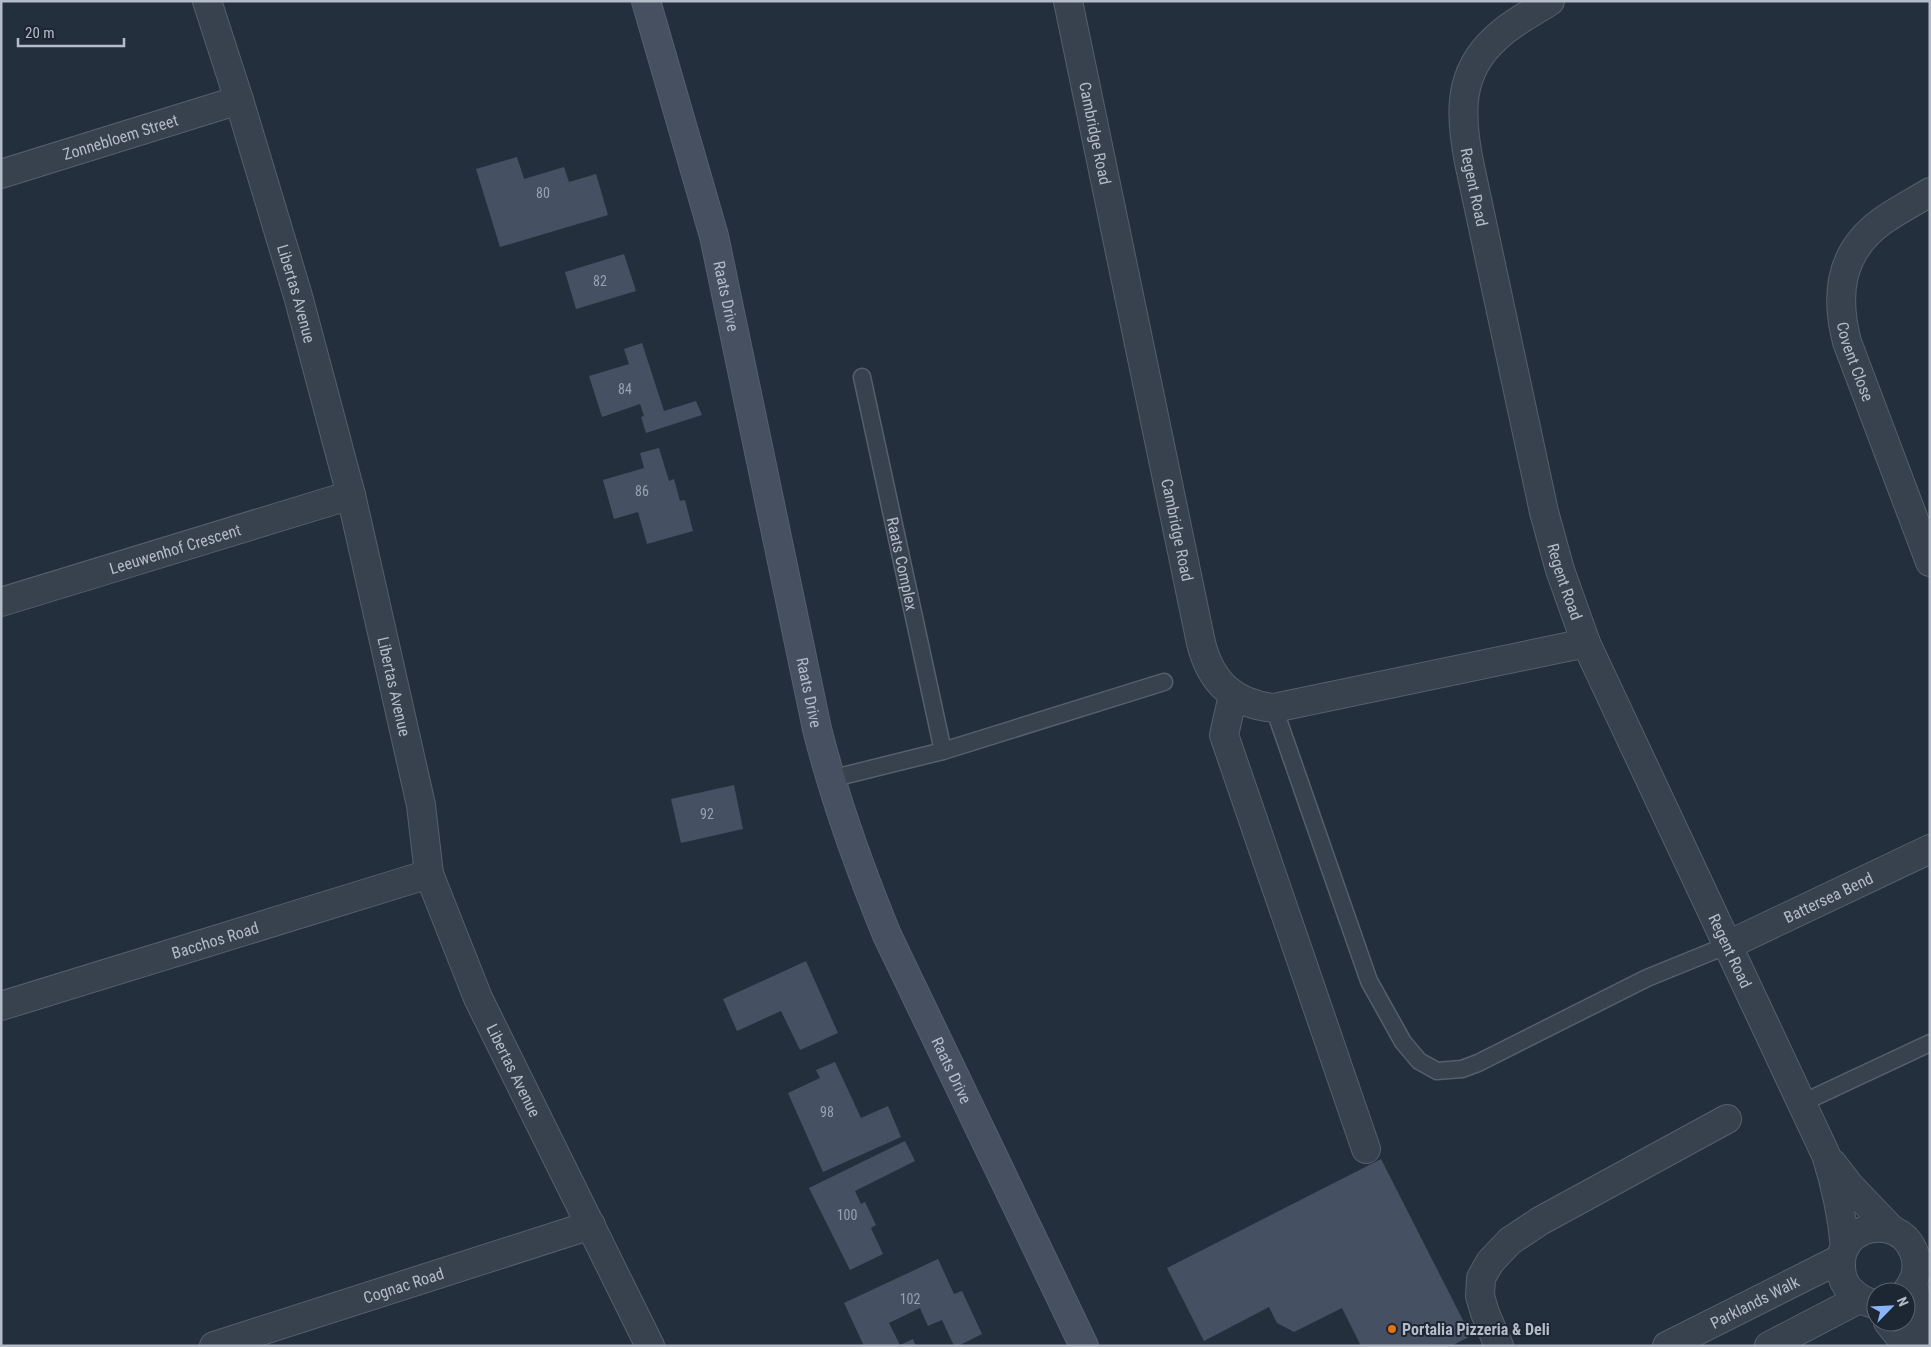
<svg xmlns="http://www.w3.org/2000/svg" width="1931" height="1347" viewBox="0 0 1931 1347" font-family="'Roboto Condensed',sans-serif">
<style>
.building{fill:#455162}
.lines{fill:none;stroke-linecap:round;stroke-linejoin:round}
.lane-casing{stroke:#565f6c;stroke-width:19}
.street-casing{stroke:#565f6c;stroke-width:30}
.secondary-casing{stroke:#565f6c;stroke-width:30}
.lane{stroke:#38414e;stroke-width:16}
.street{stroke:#38414e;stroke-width:28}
.secondary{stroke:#465061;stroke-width:28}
.food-dot{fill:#e8710a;stroke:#1d2633;stroke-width:2}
.labels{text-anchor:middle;stroke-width:4;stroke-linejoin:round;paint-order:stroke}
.number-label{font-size:14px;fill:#98a1af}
.street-label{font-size:16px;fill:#b4bcc9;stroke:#1d2633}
.poi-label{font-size:16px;font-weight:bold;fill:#b4bcc9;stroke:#1d2633;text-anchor:start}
</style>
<rect width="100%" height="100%" fill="#242f3e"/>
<path class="building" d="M517,157l7,22 40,-12 5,15 27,-8 12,41 -108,32 -24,-78z
M624,254l12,37 -60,18 -11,-37z
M642,343l22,68 32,-10 6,14 -56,18 -5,-16 3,-1 -4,-12 -38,13 -13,-41 40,-12 -5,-15z
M659,448l10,33 5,-2 6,22 5,-1 8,31 -46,13 -9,-32 -24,7 -11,-39 41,-12 -4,-15z
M734,785l9,44 -62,14 -10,-44z
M806,961l32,72 -38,17 -19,-39 -44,20 -14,-32z
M835,1062l26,56 27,-12 13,31 -78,35 -35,-79 32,-15 -4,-8z
M905,1141l10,20 -60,30 6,13 4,-2 11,23 -5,3 12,26 -33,16 -41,-82z
M1381,1159l90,177 -20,10h-90l-19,-38 -48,24 -17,-9 -8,-16 -65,34 -37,-73z
M938,1259l16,35 8,-3 20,43 -24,12h-4l-12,-26 -14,6 -8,-18 -31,15 11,22 13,-6 3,7h-52l-20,-43z"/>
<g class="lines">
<defs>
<g id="lane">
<path id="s1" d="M862,377l81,374"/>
<path d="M1274,708l95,273 34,61 16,19 18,10 25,-2 16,-6 169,-85 81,-33"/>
<path d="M830,779l113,-28 221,-69"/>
<path d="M1802,1103l128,-60"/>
</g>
<g id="street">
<path id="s2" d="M207,1l32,99 59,196 53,199 70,310 8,69 49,124 172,348"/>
<path id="s3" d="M1068,1l133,642c10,40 33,61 73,65l312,-65"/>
<path id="s4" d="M1550,1c-18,12 -39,22 -54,37 -39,35 -36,78 -27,124l75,350 16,58 26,73 240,512c10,31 16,60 19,92"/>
<path id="s5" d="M1,174l238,-74"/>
<path id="s6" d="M1930,192c-16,10 -34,19 -49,30 -42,31 -46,74 -34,120l83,220"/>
<path id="s7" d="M1,602l350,-107"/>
<path d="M1233,695l-9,40 142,414"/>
<path id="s8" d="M1728,945l202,-96"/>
<path id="s9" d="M1,1006l428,-132"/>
<path d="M1833,1164l16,21 42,44"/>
<path d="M1913,1281l10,65"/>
<path d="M1876,1304c-11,-1 -19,-7 -26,-14 -7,-7 -9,-16 -9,-25 -2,-40 56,-52 72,-15 7,15 3,30 -7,42"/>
<path d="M1888,1322l19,24"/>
<path id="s10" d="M214,1346l377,-121"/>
<path d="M1499,1346l-14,-33 -5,-17 1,-18 9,-16 20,-21 30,-20 187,-102"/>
<path id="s11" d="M1667,1346l173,-87"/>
<path d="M1769,1346l90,-47"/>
</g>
<g id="secondary">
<path id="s12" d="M646,1l68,235 103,493c18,71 42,138 70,206l197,411"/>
</g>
</defs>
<use href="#lane" class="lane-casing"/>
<use href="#street" class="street-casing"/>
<use href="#secondary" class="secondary-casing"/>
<use href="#lane" class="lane"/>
<use href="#street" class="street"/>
<use href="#secondary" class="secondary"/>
</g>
<circle class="food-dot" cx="1392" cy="1329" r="5"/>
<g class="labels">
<g class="number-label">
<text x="543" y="198">80</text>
<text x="600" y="286">82</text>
<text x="625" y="394">84</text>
<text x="642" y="496">86</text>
<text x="707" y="819">92</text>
<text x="827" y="1117">98</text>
<text x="847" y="1220">100</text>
<text x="910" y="1304">102</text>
</g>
<g class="street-label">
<text dy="6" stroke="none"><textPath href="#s3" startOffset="135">Cambridge Road</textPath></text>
<text dy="6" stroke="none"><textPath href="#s5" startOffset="125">Zonnebloem Street</textPath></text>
<text dy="6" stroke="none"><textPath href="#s4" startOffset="225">Regent Road</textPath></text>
<text dy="6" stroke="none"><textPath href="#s2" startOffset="306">Libertas Avenue</textPath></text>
<text dy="6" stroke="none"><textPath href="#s12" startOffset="306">Raats Drive</textPath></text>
<text dy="6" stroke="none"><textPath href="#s6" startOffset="212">Covent Close</textPath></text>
<text dy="6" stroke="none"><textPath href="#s3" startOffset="540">Cambridge Road</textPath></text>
<text dy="6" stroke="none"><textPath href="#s7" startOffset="182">Leeuwenhof Crescent</textPath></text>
<text dy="6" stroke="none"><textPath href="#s1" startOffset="191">Raats Complex</textPath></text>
<text dy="6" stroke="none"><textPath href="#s4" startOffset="630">Regent Road</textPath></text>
<text dy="6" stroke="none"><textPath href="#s2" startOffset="711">Libertas Avenue</textPath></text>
<text dy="6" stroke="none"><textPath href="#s12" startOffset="711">Raats Drive</textPath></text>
<text dy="6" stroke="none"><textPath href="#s8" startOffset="111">Battersea Bend</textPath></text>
<text dy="6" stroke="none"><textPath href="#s9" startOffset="224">Bacchos Road</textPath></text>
<text dy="6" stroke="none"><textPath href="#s4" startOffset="1035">Regent Road</textPath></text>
<text dy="6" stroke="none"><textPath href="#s12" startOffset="1116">Raats Drive</textPath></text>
<text dy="6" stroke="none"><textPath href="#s2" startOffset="1116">Libertas Avenue</textPath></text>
<text dy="6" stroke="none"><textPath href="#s10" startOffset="199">Cognac Road</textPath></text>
<text dy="6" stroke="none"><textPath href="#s11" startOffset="98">Parklands Walk</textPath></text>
</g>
<g class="poi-label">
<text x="1402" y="1335">Portalia Pizzeria &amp; Deli</text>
</g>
</g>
<rect width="1931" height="1347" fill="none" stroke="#b4bcc9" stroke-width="5"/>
<g transform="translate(1891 1307) rotate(66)"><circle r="24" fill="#1d2633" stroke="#59626f"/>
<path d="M0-4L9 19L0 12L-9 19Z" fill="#8ab4f8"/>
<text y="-8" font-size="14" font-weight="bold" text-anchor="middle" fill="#b4bcc9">N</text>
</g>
<path d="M18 38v8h106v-8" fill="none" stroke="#b4bcc9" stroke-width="2.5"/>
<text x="25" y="38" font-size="15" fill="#b4bcc9" stroke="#1d2633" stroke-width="4" paint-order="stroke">20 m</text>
</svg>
